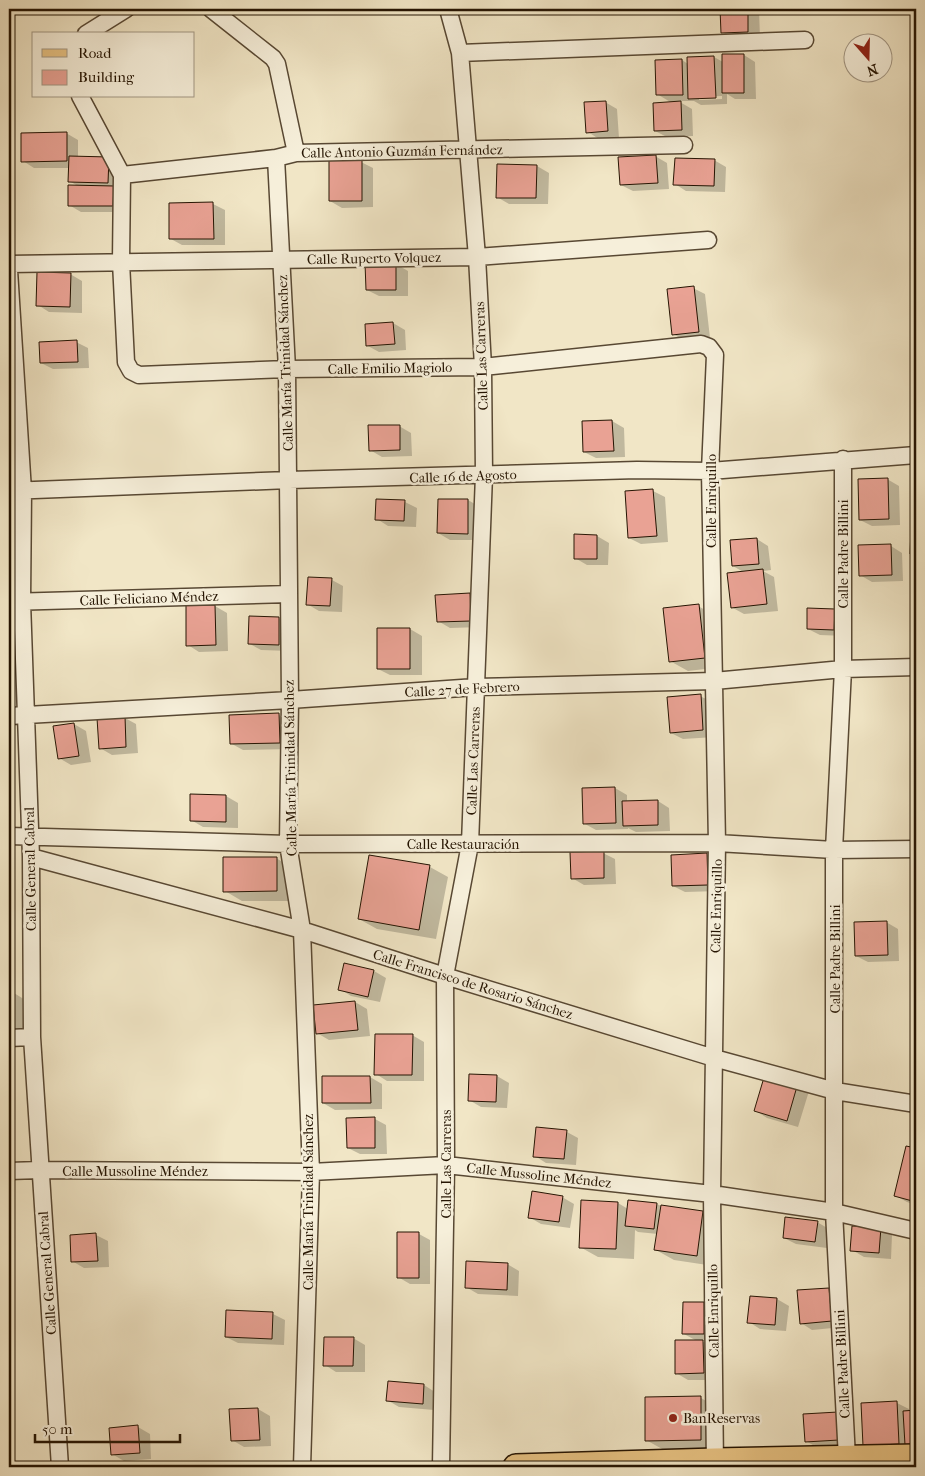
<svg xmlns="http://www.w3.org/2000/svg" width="925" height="1476" viewBox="0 0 925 1476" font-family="'IM FELL French Canon',serif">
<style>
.shadow{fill:#0003;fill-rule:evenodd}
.building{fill:#e9a294;stroke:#251402}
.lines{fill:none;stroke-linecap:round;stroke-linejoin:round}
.street-casing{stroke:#584833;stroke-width:19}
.primary-casing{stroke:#251402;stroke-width:28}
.street{stroke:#f6efda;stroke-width:16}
.primary{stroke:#e8c383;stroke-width:25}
.poi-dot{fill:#8f2418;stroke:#f6efda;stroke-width:2}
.labels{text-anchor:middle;stroke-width:5;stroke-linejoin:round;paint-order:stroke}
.street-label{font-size:14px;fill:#251402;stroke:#f6efda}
.poi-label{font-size:14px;fill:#251402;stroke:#f6efda;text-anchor:start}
</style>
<rect width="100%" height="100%" fill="#f1e6c6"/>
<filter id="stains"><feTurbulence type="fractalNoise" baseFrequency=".004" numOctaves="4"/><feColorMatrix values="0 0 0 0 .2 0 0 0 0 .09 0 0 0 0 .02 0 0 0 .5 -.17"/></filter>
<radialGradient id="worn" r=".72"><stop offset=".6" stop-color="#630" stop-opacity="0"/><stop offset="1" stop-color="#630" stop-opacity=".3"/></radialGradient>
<path class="shadow" d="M721,9h38l1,29 -26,1 -12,-7z
M744,55l11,7 1,37h-21l-8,-5v10l-26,1 -7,-4h-16l14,8 1,27 -26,1 -12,-6 17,-28 -15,-9 25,-34 6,4 26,-7 9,5zM722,96v3l-23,1v-3z
M605,102l12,7 2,29 -20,1 -11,-7z
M66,133l12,7v17l30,1 17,54h-44l-12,-7 9,-19 -9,-5 1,-13h-36l-11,-7z
M655,156l12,7 2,26 -36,2 -12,-6z
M714,160l12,7 -1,25 -39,-1 -11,-7z
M361,162l12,6v39l-31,1 -12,-7z
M537,166l12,7 -1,31h-39l-12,-7z
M213,204l12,6v35h-43l-11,-6z
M396,264l12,7v25h-29l-12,-6z
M70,274l12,7v32l-33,-1 -11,-7z
M693,288l12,6 5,44 -25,3 -12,-7z
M393,323l12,7 1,20 -27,2 -11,-6z
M76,342l12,6 1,20 -36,1 -12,-6z
M9,390l5,30h-5z
M612,421l12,7 1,29 -29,1 -12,-6 -1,-30z
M399,426l12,7 1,23 -30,1 -12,-7z
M887,479l12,7 1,39 -28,1 -12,-6z
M653,491l12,6 3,45 -27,2 -12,-6 -3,-46z
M468,500l12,7 -1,33h-29l-12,-7z
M405,502l12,6 -1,19 -28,-1 -11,-7z
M597,536l12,7 -1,22h-21l-12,-7z
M757,539l11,7 3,24 -8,1 11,6 4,34 -34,3 -11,-6 12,-35 -12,-7z
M891,546l11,7 1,28 -31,1 -12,-7z
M332,580l11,6 -1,26 -23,-1 -12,-7z
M470,594l11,7 1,26 -32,1 -12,-7z
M187,606h28l12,7 1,38 -29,1 -11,-7z
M698,606l18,10 6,51 -34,4 -18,-10z
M834,610l12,26 -26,-1 -12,-6z
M279,618l11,7v26l-29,-1 -11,-6z
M9,619l4,3 4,29 -8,2z
M378,629h32l12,7v39h-32l-12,-6z
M700,696l12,6 3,35 -32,2 -12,-6z
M279,715l12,7 1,27 -49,1 -11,-6 -1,-28z
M125,718l11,6 2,29 -26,2 -12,-7z
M74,724l12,7 5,31 -20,3 -12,-7z
M615,788l12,7v7l31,-1 11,7 1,23 -34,1 -8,-4v1l-32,1 -11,-6 -2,-35z
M191,795l35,1 12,7v25l-35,-1 -12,-7z
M603,853l12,6 1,25 -32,1 -12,-7z
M707,855l12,6 1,30 -35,1 -12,-6z
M370,856l60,11 18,10 -12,62 -59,-10 -18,-10z
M276,858l18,11v32h-52l-17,-10z
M886,922l12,7 1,32 -31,1 -12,-6z
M345,964l29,7 12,7 -6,24 -29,-6 -11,-7z
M9,990l18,11 -2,7 16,10 -6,20 -26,-6z
M355,1002l12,7 3,27 -41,4 -12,-7 -2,-27z
M412,1035l12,7v39h-37l-11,-7z
M470,1075l27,1 12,7 -2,25 -26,-1 -12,-7z
M766,1075l43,16 -11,36 -31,-9 -11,-7z
M370,1077l12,7v25l-47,1 -12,-7z
M375,1119l11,6 1,29h-27l-12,-6z
M567,1132l11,6 -2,27 -30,-2 -11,-7z
M907,1147l9,2v56l-9,-3 -11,-6z
M562,1197l12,7 -4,24 -29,-4 -12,-7z
M618,1203l10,6 29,-5 4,2 41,6 18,10 -6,44 -40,-6 -18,-10 2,-16 -20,-2 -3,-2 -1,29 -36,-2 -18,-10z
M817,1222l12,7 -2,19 -31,-4 -12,-6z
M881,1229l11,6 -1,24 -27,-2 -12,-7z
M419,1234l11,6v44h-20l-12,-7z
M96,1235l12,6 1,26 -25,1 -12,-7 -1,-25z
M507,1264l12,7 -1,25 -40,-2 -12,-7z
M829,1289l11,7 3,31 -31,3 -11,-7z
M751,1297l26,2 12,7 -3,25 -26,-2 -11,-7z
M704,1304l12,6v30l-14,1 13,7v32h-27l-12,-7 21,-32 -13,-7z
M227,1312l46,2 12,6 -1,25 -46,-2 -12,-6z
M353,1338l12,7v27h-29l-11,-7z
M424,1385l11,7 -1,18 -35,-3 -12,-7z
M701,1398l17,10 1,41 -55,1 -18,-10z
M897,1403l12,6v3l7,-1v39l-52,-5z
M258,1409l12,7 1,30 -27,1 -12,-7 -1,-30z
M849,1420l2,26 -33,2 -12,-7z
M138,1427l12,7 1,25 -27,2 -12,-7z"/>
<path class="building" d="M720,9h28v23l-27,1z
M722,54h22v39h-22z
M714,56l2,42 -28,1 -1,-42z
M682,59l1,36h-27l-1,-35z
M606,101l2,30 -22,2 -2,-31z
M681,101l1,29 -28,1 -1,-28z
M67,132v29l-46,1v-29z
M656,155l2,28 -38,2 -2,-28z
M69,156l40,1 -1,26 -40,-1z
M675,158l40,1 -1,27 -41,-1z
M329,160h33v41h-33z
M497,164l40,1 -1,33h-40z
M68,185l46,1 -1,20h-45z
M213,202l1,37h-45v-36z
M365,263h31v27h-30z
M37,272l34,1 -1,34 -34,-1z
M694,286l5,46 -27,3 -5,-46z
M393,322l2,22 -29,2 -1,-22z
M77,340l1,22 -38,1 -1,-21z
M612,420l2,31 -31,1 -1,-31z
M368,425h32v25l-31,1z
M888,478l1,41 -30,1 -1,-41z
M653,489l4,47 -29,2 -3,-47z
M376,499l29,1 -1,21 -29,-1z
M438,499h30v35l-31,-1z
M911,529h5v25h-6z
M574,534l23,1v24h-23z
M757,538l2,26 -27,2 -2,-26z
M891,544l1,31 -33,1 -1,-31z
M763,569l4,35 -36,4 -4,-35z
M308,577l24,1 -2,28 -24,-1z
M470,593l1,28 -34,1 -2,-27z
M699,604l6,54 -36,4 -6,-54z
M186,605h29l1,40 -30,1z
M807,608l28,1 -1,21 -27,-1z
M249,616l30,1v28l-31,-1z
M377,628h33v41h-33z
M701,694l2,36 -33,3 -3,-36z
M279,713l1,30 -50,1 -1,-29z
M125,716l1,31 -27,2 -2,-31z
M74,723l5,33 -21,3 -5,-33z
M615,787l1,36 -33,1 -1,-36z
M190,794l36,1v27l-36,-1z
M658,800v25l-35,1 -1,-25z
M604,851v27l-33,1 -1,-27z
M707,853l1,32 -36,1 -1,-31z
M369,855l61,10 -11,65 -61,-11z
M223,857h54v34l-54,1z
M887,921l1,34 -33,1 -1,-34z
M344,963l30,7 -6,27 -30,-7z
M355,1001l3,29 -42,4 -3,-29z
M375,1034h38l-1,41h-38z
M916,1066v18h-3z
M469,1074l28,1 -1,27 -28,-1z
M765,1074l33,9 -11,38 -33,-10z
M322,1076h48l1,27h-49z
M375,1117v31h-28l-1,-30z
M536,1127l31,3 -3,29 -31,-2z
M906,1146l10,2v54l-22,-6z
M532,1191l31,5 -4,26 -31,-4z
M581,1200l37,2 -2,47 -37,-1z
M628,1200l29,3 -3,26 -29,-3z
M661,1205l42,6 -6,45 -43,-6z
M785,1217l33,4 -3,21 -32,-4z
M852,1226l29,1 -2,26 -29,-2z
M397,1232h22v46h-22z
M96,1233l2,28 -27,1 -1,-27z
M466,1261l42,2 -1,27 -42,-2z
M829,1288l3,33 -32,3 -3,-34z
M750,1296l27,2 -2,27 -28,-2z
M683,1302h21v32h-22z
M226,1310l47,2 -1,27 -47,-2z
M324,1337h30l-1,29h-30z
M675,1340h28l1,33 -29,1z
M388,1381l36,3 -1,20 -37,-3z
M701,1396v44l-56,1v-44z
M897,1401l2,43 -36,2 -2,-43z
M258,1408l2,32 -29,1 -2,-32z
M916,1410v34l-11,1 -2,-34z
M838,1412l1,28 -34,2 -2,-28z
M138,1425l2,28 -29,2 -2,-27z"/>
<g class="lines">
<defs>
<path id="street" d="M211,9l62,49 4,6 19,89
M86,34l40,-25
M460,53l345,-13
M80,96l42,79 -1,87 5,100 5,9 8,4 148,-6 196,-2 218,-23 8,3 6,8 -5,116 7,372 -5,351 3,273
M276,158l11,211 3,331 -2,144 14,86 9,242 -9,295
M122,175l154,-17 20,-5 388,-8
M9,264l468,-7 231,-17
M9,270l14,221 -1,111 9,255 1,180 28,430
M843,459v210l-9,181v362l13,246
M9,491l280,-11 348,-10 73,1 206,-16
M9,602l280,-8
M9,716l281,-16 186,-13 238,-6 129,-12 73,-2
M9,836l279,8 429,-1 117,7 82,-1
M31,857l271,73 143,46 269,82 121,33 81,13
M9,1038l23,-1
M9,1171l31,-1 271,2 135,-7 266,29 122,18 82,19
M441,1467l5,-302 -1,-189 25,-132 14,-369 -1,-108 -6,-110 -17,-204 -12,-44"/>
<path id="primary" d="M516,1467l199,-6 201,-4"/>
</defs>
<use href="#street" class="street-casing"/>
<use href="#primary" class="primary-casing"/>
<use href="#street" class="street"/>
<use href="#primary" class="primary"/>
</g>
<circle class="poi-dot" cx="673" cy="1418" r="5"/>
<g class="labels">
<g class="street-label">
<text transform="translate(402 151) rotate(-1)" y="5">Calle Antonio Guzmán Fernández</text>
<text transform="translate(374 258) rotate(-1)" y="5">Calle Ruperto Volquez</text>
<text transform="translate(481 356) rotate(-92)" y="5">Calle Las Carreras</text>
<text transform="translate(285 363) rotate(-92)" y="5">Calle María Trinidad Sánchez</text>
<text transform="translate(390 368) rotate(-1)" y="5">Calle Emilio Magiolo</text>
<text transform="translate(463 476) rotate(-2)" y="5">Calle 16 de Agosto</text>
<text transform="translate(711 501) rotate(-90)" y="5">Calle Enriquillo</text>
<text transform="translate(843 554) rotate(-90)" y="5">Calle Padre Billini</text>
<text transform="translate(149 598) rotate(-2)" y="5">Calle Feliciano Méndez</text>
<text transform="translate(462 689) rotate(-3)" y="5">Calle 27 de Febrero</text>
<text transform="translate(473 761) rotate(-88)" y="5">Calle Las Carreras</text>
<text transform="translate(290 768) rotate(-91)" y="5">Calle María Trinidad Sánchez</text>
<text x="463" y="849">Calle Restauración</text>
<text transform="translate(30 869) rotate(-91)" y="5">Calle General Cabral</text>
<text transform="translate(716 906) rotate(-89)" y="5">Calle Enriquillo</text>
<text transform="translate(835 959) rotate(-90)" y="5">Calle Padre Billini</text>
<text transform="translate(473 984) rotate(17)" y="5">Calle Francisco de Rosario Sánchez</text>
<text transform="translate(446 1164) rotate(-90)" y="5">Calle Las Carreras</text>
<text x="135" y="1176">Calle Mussoline Méndez</text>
<text transform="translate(539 1175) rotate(6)" y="5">Calle Mussoline Méndez</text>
<text transform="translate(308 1202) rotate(-90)" y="5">Calle María Trinidad Sánchez</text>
<text transform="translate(47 1273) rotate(-94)" y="5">Calle General Cabral</text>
<text transform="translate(713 1311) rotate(-91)" y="5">Calle Enriquillo</text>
<text transform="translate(842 1364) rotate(-93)" y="5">Calle Padre Billini</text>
</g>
<g class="poi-label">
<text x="683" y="1423">BanReservas</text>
</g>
</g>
<rect width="925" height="1476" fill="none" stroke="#f1e6c6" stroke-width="30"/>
<rect x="10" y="10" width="905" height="1456" fill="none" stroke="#251402" stroke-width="2.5"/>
<rect x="15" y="15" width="895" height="1446" fill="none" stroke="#251402"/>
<rect x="32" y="32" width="162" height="65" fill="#f6efda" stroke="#a29784"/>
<rect x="42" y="49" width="25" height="8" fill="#e8c383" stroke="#a29784"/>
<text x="78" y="58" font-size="15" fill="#251402">Road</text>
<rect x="42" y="70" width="25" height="15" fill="#e9a294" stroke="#a29784"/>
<text x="78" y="82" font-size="15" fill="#251402">Building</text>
<g transform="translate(868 58) rotate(160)"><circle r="24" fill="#f6efda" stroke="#a29784"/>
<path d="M0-4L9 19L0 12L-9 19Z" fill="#8f2418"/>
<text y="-8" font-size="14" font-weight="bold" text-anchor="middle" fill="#251402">N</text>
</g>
<path d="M35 1434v8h145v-8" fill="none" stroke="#251402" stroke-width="2.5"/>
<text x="42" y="1434" font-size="15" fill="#251402" stroke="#f6efda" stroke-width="4" paint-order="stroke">50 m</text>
<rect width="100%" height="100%" filter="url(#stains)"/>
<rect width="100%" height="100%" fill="url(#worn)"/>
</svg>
